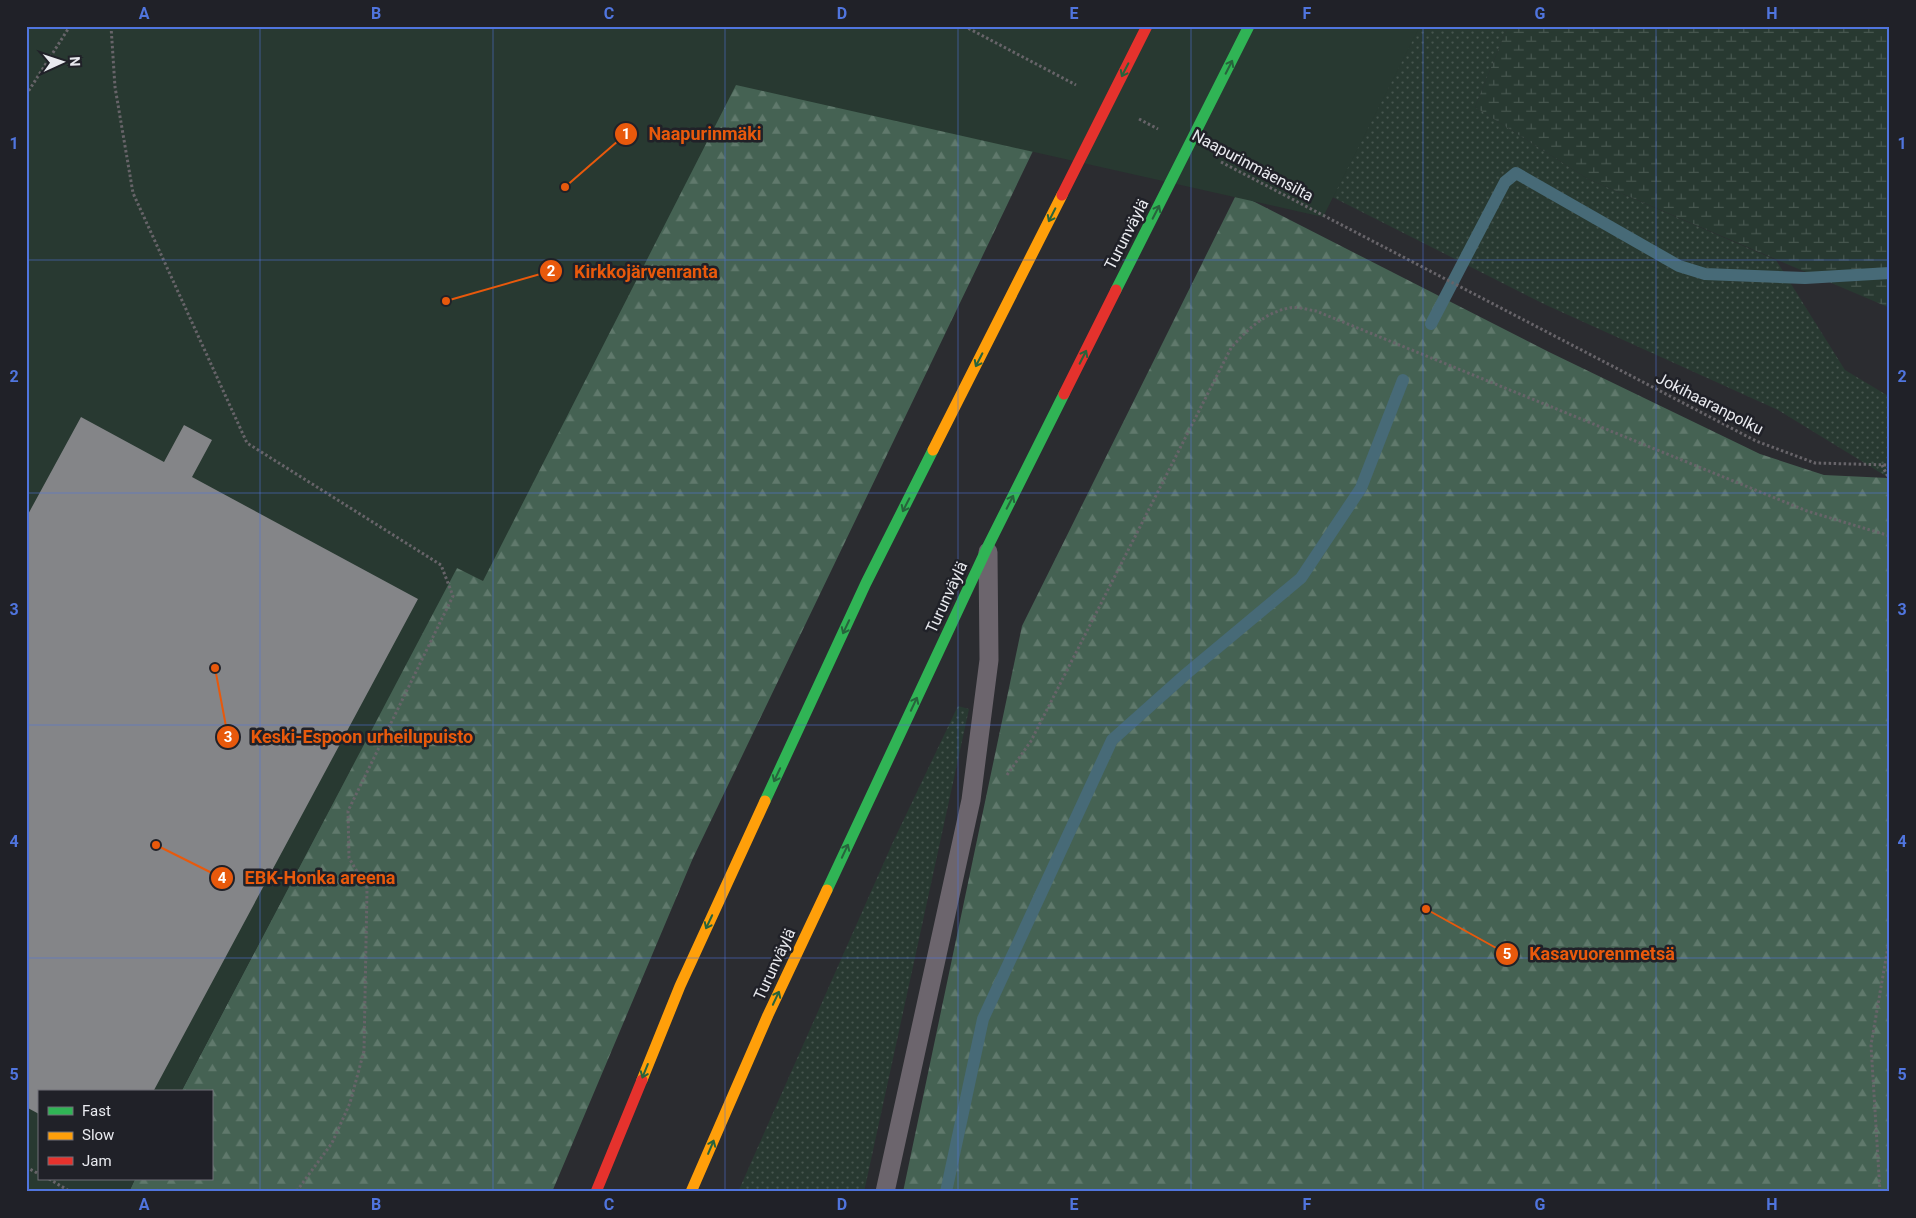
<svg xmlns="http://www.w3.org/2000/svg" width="1916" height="1218" viewBox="0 0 1916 1218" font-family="Roboto,sans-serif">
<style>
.grass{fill:url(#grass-dots)}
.forest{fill:url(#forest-firs)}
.wetland{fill:url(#wetland-marsh)}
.park{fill:#283931}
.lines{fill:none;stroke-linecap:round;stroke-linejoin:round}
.stream{stroke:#476a77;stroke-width:12}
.building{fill:#848588}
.path{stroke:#676469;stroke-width:3;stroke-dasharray:2.5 2.5;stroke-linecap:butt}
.lane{stroke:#6c656d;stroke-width:19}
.fast{stroke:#30b455;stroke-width:11}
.slow{stroke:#ff9f0a;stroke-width:11}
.jam{stroke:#e5322d;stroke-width:11}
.oneway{stroke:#27633c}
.grid{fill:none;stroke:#5075de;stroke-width:1;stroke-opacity:0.55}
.labels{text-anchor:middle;stroke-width:5;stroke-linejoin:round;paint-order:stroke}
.street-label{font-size:16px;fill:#e9eaef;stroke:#202128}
.leader{fill:none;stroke:#e8590c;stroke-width:2}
.callout-dot{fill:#e8590c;stroke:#202128;stroke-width:2}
.mark-label{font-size:15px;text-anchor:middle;font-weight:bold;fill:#fff}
.callout-label{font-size:18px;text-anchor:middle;font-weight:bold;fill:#e8590c;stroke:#202128;stroke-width:5;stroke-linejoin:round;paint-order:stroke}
.neatline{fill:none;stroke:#5075de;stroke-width:2}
.grid-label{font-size:16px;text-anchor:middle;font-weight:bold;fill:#5075de}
</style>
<defs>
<pattern id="grass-dots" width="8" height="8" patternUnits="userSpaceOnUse" patternTransform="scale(1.25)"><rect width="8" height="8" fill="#283931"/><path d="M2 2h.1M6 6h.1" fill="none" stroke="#47564f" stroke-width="1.8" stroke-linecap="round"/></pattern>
<pattern id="forest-firs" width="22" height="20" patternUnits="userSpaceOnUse" patternTransform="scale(1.25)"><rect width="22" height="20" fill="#456253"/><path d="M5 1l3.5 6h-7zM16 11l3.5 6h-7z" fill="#60796c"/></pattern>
<pattern id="wetland-marsh" width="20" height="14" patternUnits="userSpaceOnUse" patternTransform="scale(1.25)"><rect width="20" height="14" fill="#283931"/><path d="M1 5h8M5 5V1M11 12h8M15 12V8" fill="none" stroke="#47564f"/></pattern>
</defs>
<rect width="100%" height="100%" fill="#2b2c30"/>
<path class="grass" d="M1336,26h172l-33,81 113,72 188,81 69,110 45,27 -1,81 -111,-68 -232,-105 -281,-142z
M958,706l11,3 -105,483h-126l155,-350z"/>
<path class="forest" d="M925,26l133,73 -365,759 -141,334h-423l6,-13h76v-87h-30l170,-324 -110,-673z
M1237,193l312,159 211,102 64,21 64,3 2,-5v719h-987l119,-566z"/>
<path class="wetland" d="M1508,26h382v282l-302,-129 -113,-72z"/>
<path class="park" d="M26,26h1394l-97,191 -587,-132 -253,496 -26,-13 -276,524h-142v87h96l-6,13h-103z"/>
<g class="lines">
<path class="stream" d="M1431,324l74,-142 11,-9 163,93 26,8 100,4 85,-5
M946,1192l37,-173 129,-279 74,-66 115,-96 60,-90 42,-108"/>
</g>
<path class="building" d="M81,417l83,45 20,-37 28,15 -20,37 226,122 -265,493h-114v22l-13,-7v-589z"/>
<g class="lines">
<path class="path" d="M111,26l4,61 18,106 114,250 194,122 12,31 -105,215 1,47 18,30 -3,163 -14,52 -18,40 -36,49
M964,26l112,59
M26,95l44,-69
M1139,119l19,10
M1221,162l535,279 59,22 75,2
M1882,465l8,16
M1007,775l24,-34 200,-393c16,-18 33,-35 58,-40 8,-2 19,2 27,3l491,200 83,25
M26,1167l13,7
M49,1179l22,13
M1880,1192l-9,-147 19,-110"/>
<path class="lane" d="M885,1192l86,-392 18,-140 -1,-108"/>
<path class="fast" d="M1116,290l133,-264
M765,801l101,-218 67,-133
M827,890l161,-344 76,-152"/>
<path class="slow" d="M933,450l129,-255
M642,1080l38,-94 85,-185
M691,1192l77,-177 59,-125"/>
<path class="jam" d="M1062,195l85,-169
M1064,394l52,-104
M596,1192l46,-112"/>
</g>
<defs><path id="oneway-shaft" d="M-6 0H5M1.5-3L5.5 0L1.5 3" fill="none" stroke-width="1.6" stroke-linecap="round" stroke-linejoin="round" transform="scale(1.25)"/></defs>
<g class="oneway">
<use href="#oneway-shaft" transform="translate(1229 67) rotate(-63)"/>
<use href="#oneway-shaft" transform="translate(1125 70) rotate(117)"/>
<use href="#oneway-shaft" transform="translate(1156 212) rotate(-63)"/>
<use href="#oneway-shaft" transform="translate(1052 215) rotate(117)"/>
<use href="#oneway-shaft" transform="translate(1083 357) rotate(-63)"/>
<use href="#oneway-shaft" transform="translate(979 360) rotate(117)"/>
<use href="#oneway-shaft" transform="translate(1010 502) rotate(-63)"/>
<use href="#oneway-shaft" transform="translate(906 505) rotate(117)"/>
<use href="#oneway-shaft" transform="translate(846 627) rotate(115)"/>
<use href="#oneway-shaft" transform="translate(914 704) rotate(-65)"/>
<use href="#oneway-shaft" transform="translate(777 775) rotate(115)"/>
<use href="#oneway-shaft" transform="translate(845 851) rotate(-65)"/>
<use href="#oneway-shaft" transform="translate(709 922) rotate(115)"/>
<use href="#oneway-shaft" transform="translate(776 998) rotate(-65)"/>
<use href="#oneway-shaft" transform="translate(645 1071) rotate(112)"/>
<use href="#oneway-shaft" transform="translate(711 1147) rotate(-67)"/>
</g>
<path class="grid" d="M260,26v1166M493,26v1166M725,26v1166M958,26v1166M1191,26v1166M1423,26v1166M1656,26v1166M26,260h1864M26,493h1864M26,725h1864M26,958h1864"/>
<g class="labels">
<g class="street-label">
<text transform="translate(1253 165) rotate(28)" y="6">Naapurinmäensilta</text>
<text transform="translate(1126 234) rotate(-63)" y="6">Turunväylä</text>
<text transform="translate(1710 403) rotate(27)" y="6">Jokihaaranpolku</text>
<text transform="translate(946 597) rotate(-65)" y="6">Turunväylä</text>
<text transform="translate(774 964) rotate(-65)" y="6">Turunväylä</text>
</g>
</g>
<path class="leader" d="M565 187L626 134M446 301L551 271M215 668L228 737M156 845L222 878M1426 909L1507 954"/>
<g class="callout-dot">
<circle cx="565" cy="187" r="5"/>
<circle cx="446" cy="301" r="5"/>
<circle cx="215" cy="668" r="5"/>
<circle cx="156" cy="845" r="5"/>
<circle cx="1426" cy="909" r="5"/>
<circle cx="626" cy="134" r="12"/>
<circle cx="551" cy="271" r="12"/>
<circle cx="228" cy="737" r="12"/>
<circle cx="222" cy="878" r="12"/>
<circle cx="1507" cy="954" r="12"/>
</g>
<g class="mark-label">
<text x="626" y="139">1</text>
<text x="551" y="276">2</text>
<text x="228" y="742">3</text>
<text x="222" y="883">4</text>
<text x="1507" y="959">5</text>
</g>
<g class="callout-label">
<text x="705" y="140">Naapurinmäki</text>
<text x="646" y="278">Kirkkojärvenranta</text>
<text x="362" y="743">Keski-Espoon urheilupuisto</text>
<text x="320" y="884">EBK-Honka areena</text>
<text x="1602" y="960">Kasavuorenmetsä</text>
</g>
<rect width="1916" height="1218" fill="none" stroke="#202128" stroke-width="55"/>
<rect x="38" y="1090" width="175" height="90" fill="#202128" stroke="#707178"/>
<rect x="48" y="1107" width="25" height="8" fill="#30b455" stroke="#707178"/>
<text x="82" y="1116" font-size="15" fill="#e9eaef">Fast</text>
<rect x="48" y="1132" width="25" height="8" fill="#ff9f0a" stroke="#707178"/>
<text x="82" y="1140" font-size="15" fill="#e9eaef">Slow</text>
<rect x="48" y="1157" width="25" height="8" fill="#e5322d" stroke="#707178"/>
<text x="82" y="1166" font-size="15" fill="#e9eaef">Jam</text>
<g transform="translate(62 62) rotate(87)" stroke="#202128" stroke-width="4" paint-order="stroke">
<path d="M0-4L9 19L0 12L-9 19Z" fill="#e9eaef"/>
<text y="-8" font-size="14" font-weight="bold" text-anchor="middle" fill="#e9eaef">N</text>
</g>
<rect x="28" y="28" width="1860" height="1162" class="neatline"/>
<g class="grid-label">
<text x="144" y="19">A</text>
<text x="376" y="19">B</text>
<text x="609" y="19">C</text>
<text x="842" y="19">D</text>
<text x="1074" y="19">E</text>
<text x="1307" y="19">F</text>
<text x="1540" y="19">G</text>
<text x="1772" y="19">H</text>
<text x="14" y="149">1</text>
<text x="1902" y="149">1</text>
<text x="14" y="382">2</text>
<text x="1902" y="382">2</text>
<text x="14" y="615">3</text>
<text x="1902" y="615">3</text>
<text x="14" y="847">4</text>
<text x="1902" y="847">4</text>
<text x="14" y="1080">5</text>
<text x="1902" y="1080">5</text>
<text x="144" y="1210">A</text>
<text x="376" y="1210">B</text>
<text x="609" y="1210">C</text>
<text x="842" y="1210">D</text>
<text x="1074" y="1210">E</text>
<text x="1307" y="1210">F</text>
<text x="1540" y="1210">G</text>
<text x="1772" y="1210">H</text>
</g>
</svg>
